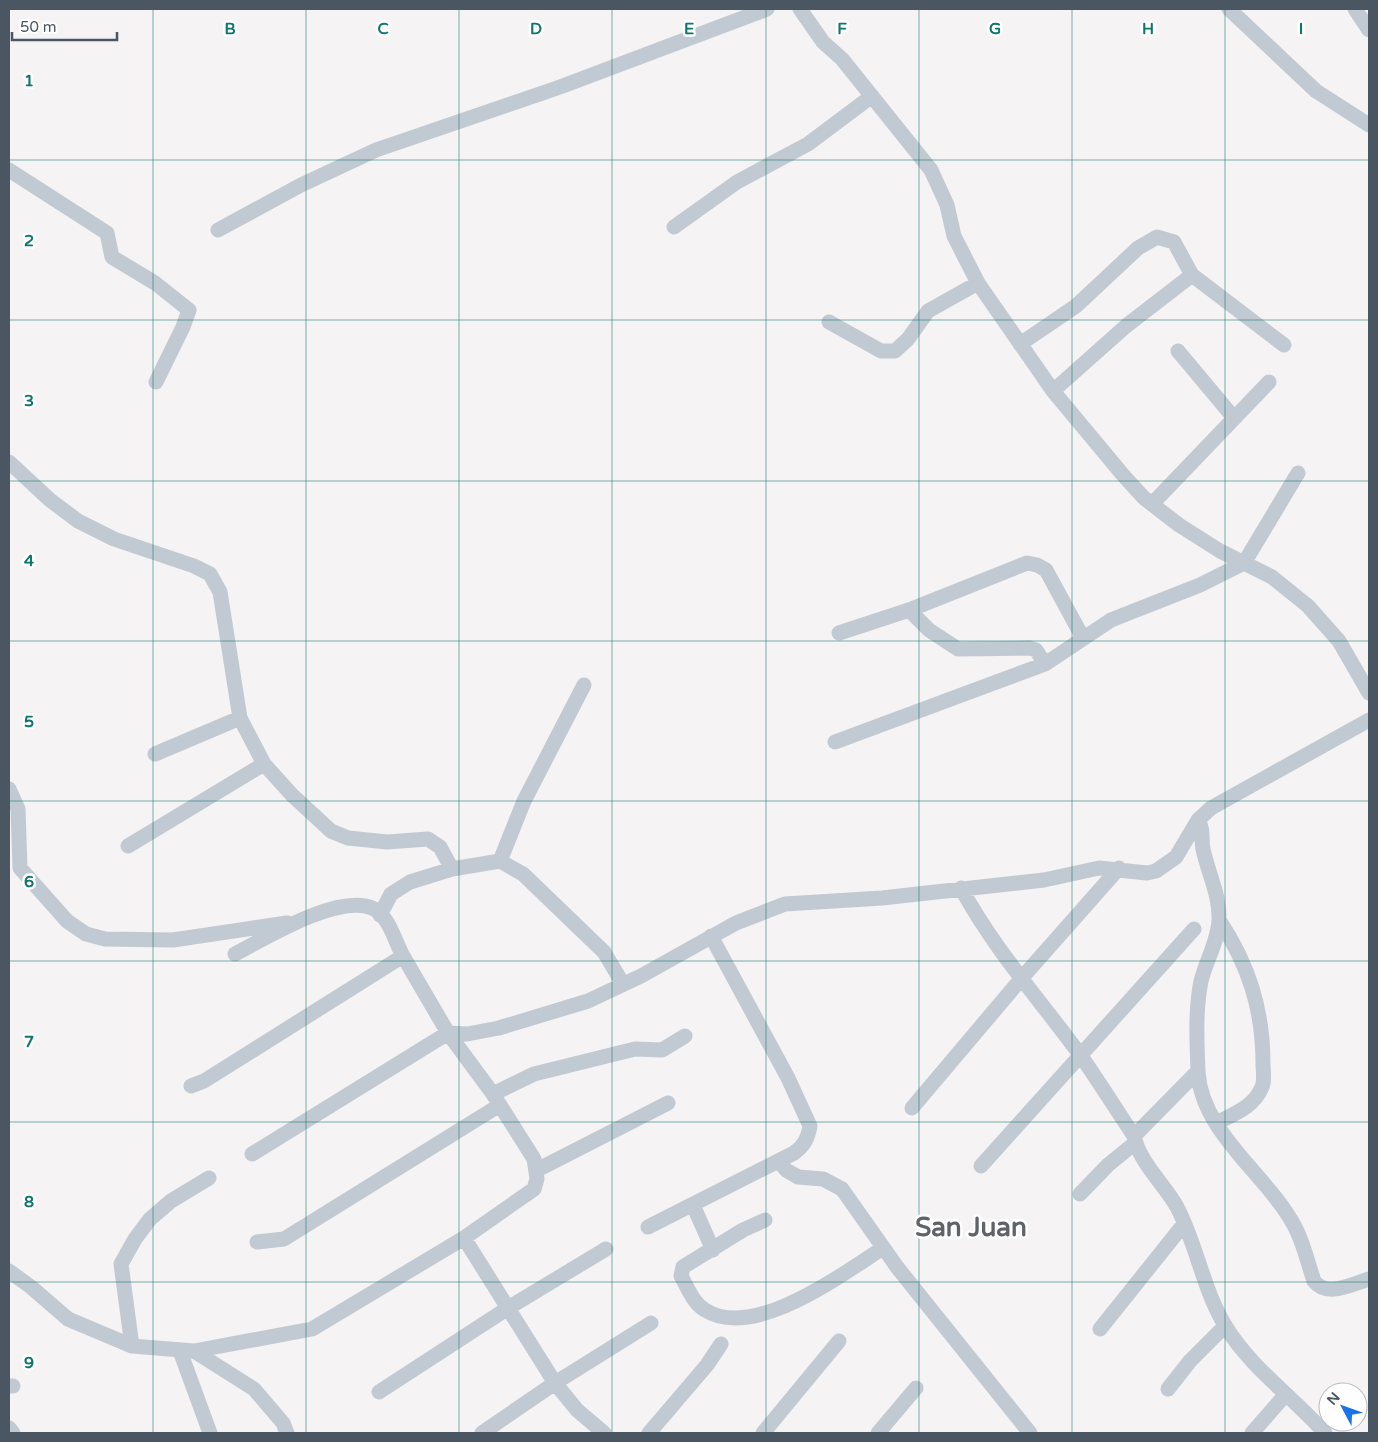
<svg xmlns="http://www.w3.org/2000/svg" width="1378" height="1442" viewBox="0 0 1378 1442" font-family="'Varela Round',sans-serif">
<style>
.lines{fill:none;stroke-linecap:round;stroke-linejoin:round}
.minor{stroke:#c1cad2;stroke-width:15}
.grid{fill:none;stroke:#0f766e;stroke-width:1;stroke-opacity:0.55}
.labels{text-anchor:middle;stroke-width:5;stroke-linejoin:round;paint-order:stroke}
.town-label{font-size:26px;font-weight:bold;fill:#5f6368;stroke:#fff}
.grid-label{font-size:16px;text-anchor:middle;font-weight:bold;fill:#0f766e;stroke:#fff;stroke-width:5;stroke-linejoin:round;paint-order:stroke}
</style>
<rect width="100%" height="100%" fill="#f5f3f3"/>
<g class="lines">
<path class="minor" d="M800,9l23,33 19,17 89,111 16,35 7,31 24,47 75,108 70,84 21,23 35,27 41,26 52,26 36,29 31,35 30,52
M1229,9l87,82 53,34
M1355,9l14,21
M9,170l98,63 5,24 43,26 34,27 -6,17 -27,55
M674,227l63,-45 71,-38 64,-48
M218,230l83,-45 75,-35 184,-63 207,-78
M829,322l52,29h14l13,-12 20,-28 50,-28
M1020,344l56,-38 62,-58 19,-11 17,5 18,33 92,70
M1178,351l56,67
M1053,391l73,-65 66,-51
M9,462l41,38 28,21 36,18 80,27 16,8 10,18 20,126 24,46 28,31 39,36 17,7 39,4 41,-3 12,8 12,22
M1152,504l117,-122
M909,610l20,20 29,19 72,-1 6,2 9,14
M839,633l70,-23 118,-47 10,2 9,5 37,68
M835,742l210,-78 66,-44 89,-35 44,-22 54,-90
M155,754l85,-36
M9,789l9,20 2,59 47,53 19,13 19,5 68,1 114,-17
M1198,820c6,9 3,20 5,29 5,24 17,46 16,71 -1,21 -13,41 -18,61 -6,30 -4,61 -3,91 4,62 70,103 97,155 9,17 13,37 19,54 13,17 38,3 55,-2
M128,846l136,-82
M500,861l24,-60 60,-116
M961,888c33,61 79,112 120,168 18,26 35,53 53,80 5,26 31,49 43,71 20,38 26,83 49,120 25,41 67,70 99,106
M380,915l11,-21 19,-12 42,-13 48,-8 23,13 81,78 19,32
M191,1086l13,-5 199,-125c-8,-14 -14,-41 -31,-48 -35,-14 -106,30 -137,46
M493,1094l41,-20 101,-25 27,1 23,-14
M912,1108l109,-129 98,-111
M1216,1123c18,-9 38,-16 46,-36 3,-6 1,-16 1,-23 0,-54 -14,-99 -44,-144
M1134,1136l64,-65
M252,1154l196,-121 19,1 32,-6 89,-27 53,-25 95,-53 49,-19 97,-6 162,-18 55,-12 48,5 9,-2 20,-14 22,-37 13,-12 158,-88
M779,1161l7,9 12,7 25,2 19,10 55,78 133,166
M981,1166l213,-237
M537,1170l131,-67
M1080,1194l28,-29 27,-22
M693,1205l20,45
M765,1220l-22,10 -60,37 -2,9c7,12 12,27 24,34 49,31 137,-36 178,-62
M648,1227l146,-74c10,-7 14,-15 16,-27l-22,-48 -77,-142
M464,1238l91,145 22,27 27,23
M257,1242l27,-3 216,-134
M9,1271l22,16 37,32 64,27 62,5 60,38 29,34 4,10
M1100,1329l84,-105
M132,1346l-11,-82 14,-25 15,-20 21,-18 38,-23
M180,1351l30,82
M194,1351l118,-22 152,-91 70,-49 3,-10 -3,-20 -41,-65 -45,-61 -45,-77
M9,1386h4
M1168,1389l22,-28 35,-35
M379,1392l129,-84 98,-59
M9,1428l4,5
M482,1433l73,-50 96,-60
M649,1433l58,-68 14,-21
M763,1433l76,-92
M878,1433l38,-45
M1252,1433l34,-39"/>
</g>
<path class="grid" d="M153,9v1424M306,9v1424M459,9v1424M612,9v1424M766,9v1424M919,9v1424M1072,9v1424M1225,9v1424M9,160h1360M9,320h1360M9,481h1360M9,641h1360M9,801h1360M9,961h1360M9,1122h1360M9,1282h1360"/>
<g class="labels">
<g class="town-label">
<text x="971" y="1236">San Juan</text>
</g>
</g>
<g class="grid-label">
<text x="230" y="34">B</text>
<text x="383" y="34">C</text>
<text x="536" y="34">D</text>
<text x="689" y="34">E</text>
<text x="842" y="34">F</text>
<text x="995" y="34">G</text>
<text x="1148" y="34">H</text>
<text x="1301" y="34">I</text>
<text x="29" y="86">1</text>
<text x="29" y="246">2</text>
<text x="29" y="406">3</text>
<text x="29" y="566">4</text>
<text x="29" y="727">5</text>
<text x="29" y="887">6</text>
<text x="29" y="1047">7</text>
<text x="29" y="1207">8</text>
<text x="29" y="1368">9</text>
</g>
<rect width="1378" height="1442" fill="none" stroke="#4a5661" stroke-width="20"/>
<g transform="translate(1343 1407) rotate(311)"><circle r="24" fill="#ffffff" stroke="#b7bbc0"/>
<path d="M0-4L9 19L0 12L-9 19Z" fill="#1a73e8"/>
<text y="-8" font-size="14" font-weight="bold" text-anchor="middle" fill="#4a5661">N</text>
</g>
<path d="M12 32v8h105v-8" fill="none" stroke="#4a5661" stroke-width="2.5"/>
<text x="20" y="32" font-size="15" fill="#4a5661" stroke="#ffffff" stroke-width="4" paint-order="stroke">50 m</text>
</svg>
